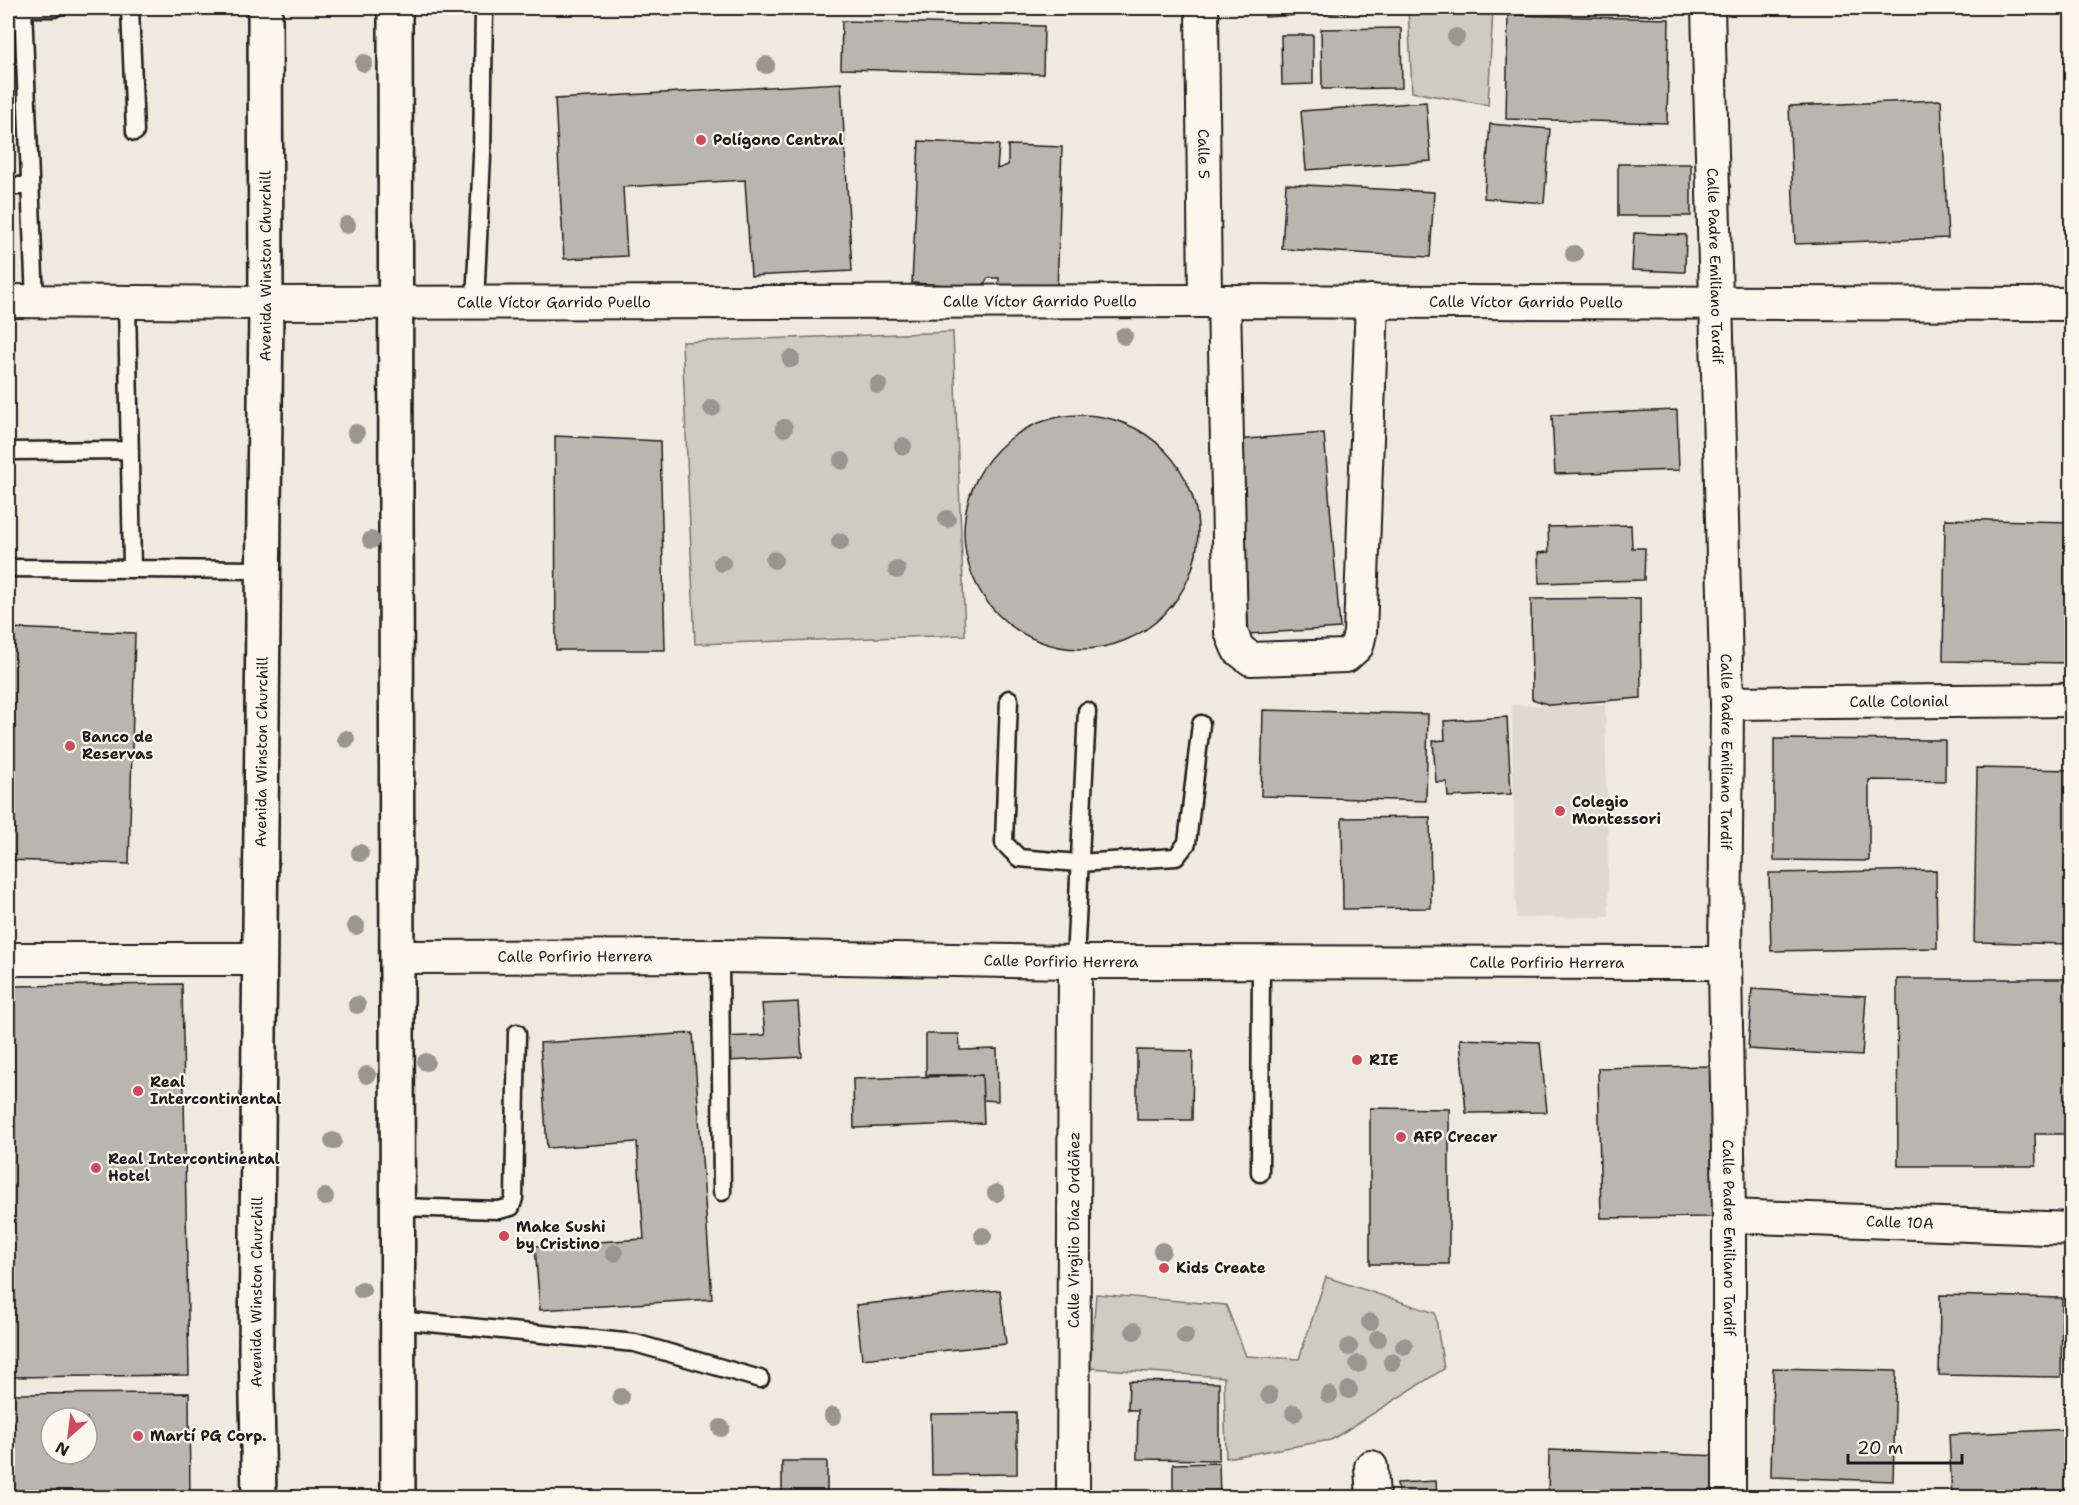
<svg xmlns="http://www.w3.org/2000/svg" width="2079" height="1505" viewBox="0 0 2079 1505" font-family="'Shantell Sans',sans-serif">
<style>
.built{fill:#dedad1}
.green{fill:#ceccc2;stroke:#75746f;stroke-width:1.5}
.building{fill:#b9b6af;stroke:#1c1c1c;stroke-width:1.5;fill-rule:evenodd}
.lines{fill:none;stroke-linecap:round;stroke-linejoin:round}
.service-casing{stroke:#1c1c1c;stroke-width:21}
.minor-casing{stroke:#1c1c1c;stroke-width:36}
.primary-casing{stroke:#1c1c1c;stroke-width:38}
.service{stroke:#fbf7ec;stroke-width:16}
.minor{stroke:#fbf7ec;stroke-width:32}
.primary{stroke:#fbf7ec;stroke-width:33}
.tree{fill:#98968f}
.poi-dot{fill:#d1495b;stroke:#fbf7ec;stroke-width:2}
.labels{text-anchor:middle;stroke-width:4.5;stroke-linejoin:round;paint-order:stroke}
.poi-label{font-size:15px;font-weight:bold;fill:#1c1c1c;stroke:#fbf7ec;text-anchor:start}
.street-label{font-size:15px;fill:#1c1c1c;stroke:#fbf7ec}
</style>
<rect width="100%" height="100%" fill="#eeeadf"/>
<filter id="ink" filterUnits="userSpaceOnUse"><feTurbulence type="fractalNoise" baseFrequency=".0167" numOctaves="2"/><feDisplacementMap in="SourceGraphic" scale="12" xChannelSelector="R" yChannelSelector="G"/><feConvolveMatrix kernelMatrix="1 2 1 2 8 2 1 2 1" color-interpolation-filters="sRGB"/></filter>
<g filter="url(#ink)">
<path class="built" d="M1605,704l4,213 -93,1 -4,-213z"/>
<path class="green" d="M1408,8h85l-5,97 -76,-13z
M953,332l12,303 -270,9 -13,-302z
M1326,1277l109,36 9,56 -113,71 -105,18 -2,-81 -134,-9 6,-74 130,11 20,51 53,3z"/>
<path class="building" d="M1265,8h118v2l-118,7z
M1508,15l161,4 -2,104 -161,-4z
M842,21l202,5 -1,48 -202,-5z
M1401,28l1,60 -80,1 -1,-60z
M1281,35h32v49l-31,1z
M841,83l11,188 -101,5 -6,-96 -122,7 4,69 -63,3 -9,-160z
M1941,100l7,138 -153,6 -6,-138z
M1426,102l5,59 -125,9 -5,-59z
M1490,124l60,5 -6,74 -60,-5z
M919,141l80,4 -2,24 11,-4v-20l54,2 -5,144 -59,-2 1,-11h-11l-6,9 -70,-4z
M1618,164h73v52h-73z
M1286,184l148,8 -4,65 -148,-8z
M1634,233l52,2 -1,37 -53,-2z
M1677,410l2,60 -124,4 -3,-59z
M964 532a117 117 0 1 1 234 0a117 117 0 1 1-234 0Z
M1324,433l16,195 -91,6 -15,-194z
M555,436l105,5 5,209h-109z
M1945,519l127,3v141l-129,-2z
M1631,525l1,23h13l-1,32 -105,3 -1,-30 11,-1 -1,-25z
M1640,598l1,100 -91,7 -18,-6 -1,-100z
M8,628l127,5 -6,231 -121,-4z
M1263,710l165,4 -2,87 -165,-5z
M1507,717l4,77 -63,3 -1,-15h-11l-3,-41 12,-1 -1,-19z
M1774,739l171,1v41l-76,-1v81l-95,-1z
M1977,768l95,2v174l-98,-2z
M1430,817l1,91 -88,1 -1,-91z
M1936,870l1,78 -166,3 -2,-78z
M1897,979h175v155h-37l1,32h-138z
M182,984l7,391 -181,2v-391z
M1752,989l114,7 -4,60 -114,-7z
M798,1002l4,55 -76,4 -2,-24 41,-2 -3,-31z
M693,1033l19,266 -172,11 -5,-64 109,-7 -7,-97 -90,6 -7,-105z
M926,1034h33l1,16 37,-1 1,52 -15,-1 -1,-25h-56z
M1460,1039l80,3 7,70 -81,1z
M1137,1050l56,1 -1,69h-55z
M1711,1066l3,151 -113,1 -3,-150z
M982,1075l2,48 -130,5 -1,-49z
M1370,1108l79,1v155h-79z
M1000,1290l6,54 -144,15 -6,-54z
M1940,1295l122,3 -1,79 -122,-2z
M1773,1368l123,3 -3,110 -122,-4z
M1129,1381l90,2v77l-82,-1 1,-49h-10z
M189,1393l1,105h-182v-104zM51,1418h36v36h-36z
M1017,1413v61l-85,1 -1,-61z
M2072,1429v69h-120l-3,-63z
M1549,1450l173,6 -1,42h-173z
M782,1461h45v37h-45z
M1219,1463l1,35h-47v-34z
M1436,1481l1,17h-38l-2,-15z
M940,1489l62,1v8h-62z"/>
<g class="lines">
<defs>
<path id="service" d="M8,8h46
M23,8l12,293
M130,8l5,124
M8,186h22
M127,302l5,265
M475,302l7,-146 2,-148
M8,451l122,-1
M8,568l255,2
M1009,699l-5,144 15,15 59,5 98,-6 11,-14 14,-119
M720,956l2,236
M1075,962l12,-251
M1260,1173l1,-211
M398,1207l101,3 12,-3 3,-9 3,-165
M398,1320l237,23 125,36"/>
<g id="minor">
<path id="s1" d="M1202,8l3,293"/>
<path id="s2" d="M1708,8l19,695 -2,260 4,253v282"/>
<path id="s3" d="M8,301l258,2 939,-2 867,3"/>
<path d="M1224,301l7,331 7,17 13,10 95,-3 11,-10 3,-13 12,-332"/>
<path id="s4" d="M1727,703l345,-3"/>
<path id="s5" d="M397,957l323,-1 355,6 650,1"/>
<path d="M8,959h251"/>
<path id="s6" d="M1729,1216l343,13"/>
<path d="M1371,1467l2,31"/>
<path id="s7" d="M1073,1498l2,-536"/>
</g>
<g id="primary">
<path d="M395,8l3,1490"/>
<path id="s8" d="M259,1498l-3,-150 10,-1045 -1,-295"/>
</g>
</defs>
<use href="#service" class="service-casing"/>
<use href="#minor" class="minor-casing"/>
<use href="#primary" class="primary-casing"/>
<use href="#service" class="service"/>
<use href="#minor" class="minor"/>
<use href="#primary" class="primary"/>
</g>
<g class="tree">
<circle cx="1456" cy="37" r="9"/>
<circle cx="364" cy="63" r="9"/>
<circle cx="766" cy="65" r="9"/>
<circle cx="347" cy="225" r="9"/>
<circle cx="1574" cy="254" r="9"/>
<circle cx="1124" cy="336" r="9"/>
<circle cx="791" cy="359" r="9"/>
<circle cx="878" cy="385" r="9"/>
<circle cx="712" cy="408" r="9"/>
<circle cx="784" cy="428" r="9"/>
<circle cx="356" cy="433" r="9"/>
<circle cx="903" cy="446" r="9"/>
<circle cx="842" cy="461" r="9"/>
<circle cx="947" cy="519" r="9"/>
<circle cx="371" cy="540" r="9"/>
<circle cx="840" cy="542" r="9"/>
<circle cx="774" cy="560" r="9"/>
<circle cx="722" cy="563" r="9"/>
<circle cx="897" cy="570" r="9"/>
<circle cx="346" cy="739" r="9"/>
<circle cx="360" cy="853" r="9"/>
<circle cx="356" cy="926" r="9"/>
<circle cx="357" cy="1005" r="9"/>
<circle cx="426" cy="1062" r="9"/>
<circle cx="367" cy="1075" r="9"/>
<circle cx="333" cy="1141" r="9"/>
<circle cx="996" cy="1193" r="9"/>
<circle cx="325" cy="1197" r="9"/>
<circle cx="983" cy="1236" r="9"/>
<circle cx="1162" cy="1251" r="9"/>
<circle cx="614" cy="1253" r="9"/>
<circle cx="362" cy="1290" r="9"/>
<circle cx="1370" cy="1322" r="9"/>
<circle cx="1134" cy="1331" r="9"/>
<circle cx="1185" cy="1336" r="9"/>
<circle cx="1378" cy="1339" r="9"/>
<circle cx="1404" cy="1346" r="9"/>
<circle cx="1349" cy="1347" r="9"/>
<circle cx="1392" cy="1362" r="9"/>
<circle cx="1358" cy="1364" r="9"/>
<circle cx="1349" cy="1390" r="9"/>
<circle cx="1269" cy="1395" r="9"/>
<circle cx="1329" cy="1395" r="9"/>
<circle cx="621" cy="1397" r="9"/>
<circle cx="1294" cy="1413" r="9"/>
<circle cx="833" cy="1416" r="9"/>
<circle cx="721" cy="1428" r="9"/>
</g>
</g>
<g class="poi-dot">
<circle cx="701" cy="140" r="6"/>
<circle cx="70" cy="746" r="6"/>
<circle cx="1560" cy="811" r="6"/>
<circle cx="1357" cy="1060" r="6"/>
<circle cx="138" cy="1091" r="6"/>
<circle cx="1401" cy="1137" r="6"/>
<circle cx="96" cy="1168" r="6"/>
<circle cx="504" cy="1236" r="6"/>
<circle cx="1164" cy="1268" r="6"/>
<circle cx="138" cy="1436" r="6"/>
</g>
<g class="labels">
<g class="poi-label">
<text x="713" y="145">Polígono Central</text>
<text x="82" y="742">Banco de<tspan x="82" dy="17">Reservas</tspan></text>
<text x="1572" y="807">Colegio<tspan x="1572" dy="17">Montessori</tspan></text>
<text x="1369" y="1065">RIE</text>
<text x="150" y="1087">Real<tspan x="150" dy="17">Intercontinental</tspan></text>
<text x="1413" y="1142">AFP Crecer</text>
<text x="108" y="1164">Real Intercontinental<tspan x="108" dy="17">Hotel</tspan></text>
<text x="516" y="1232">Make Sushi<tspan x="516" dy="17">by Cristino</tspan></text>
<text x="1176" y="1273">Kids Create</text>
<text x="150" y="1441">Martí PG Corp.</text>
</g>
<g class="street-label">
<text dy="5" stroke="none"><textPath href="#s1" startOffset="146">Calle 5</textPath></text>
<text dy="5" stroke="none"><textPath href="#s8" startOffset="1232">Avenida Winston Churchill</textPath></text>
<text dy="5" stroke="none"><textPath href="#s2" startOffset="258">Calle Padre Emiliano Tardif</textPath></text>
<text dy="5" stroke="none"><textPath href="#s3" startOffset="1032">Calle Víctor Garrido Puello</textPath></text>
<text dy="5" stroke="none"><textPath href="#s3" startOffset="546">Calle Víctor Garrido Puello</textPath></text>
<text dy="5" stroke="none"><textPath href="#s3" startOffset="1518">Calle Víctor Garrido Puello</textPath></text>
<text dy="5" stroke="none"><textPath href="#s4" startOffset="172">Calle Colonial</textPath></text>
<text dy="5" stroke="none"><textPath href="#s2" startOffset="744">Calle Padre Emiliano Tardif</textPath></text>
<text dy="5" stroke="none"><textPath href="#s8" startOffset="746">Avenida Winston Churchill</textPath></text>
<text dy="5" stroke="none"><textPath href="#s5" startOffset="178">Calle Porfirio Herrera</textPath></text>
<text dy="5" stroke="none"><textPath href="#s5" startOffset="664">Calle Porfirio Herrera</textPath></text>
<text dy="5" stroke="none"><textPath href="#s5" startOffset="1150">Calle Porfirio Herrera</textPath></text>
<text dy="5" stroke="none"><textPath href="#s6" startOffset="171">Calle 10A</textPath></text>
<text dy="5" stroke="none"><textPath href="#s7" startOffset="268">Calle Virgilio Díaz Ordóñez</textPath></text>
<text dy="5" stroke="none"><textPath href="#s2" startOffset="1230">Calle Padre Emiliano Tardif</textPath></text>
<text dy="5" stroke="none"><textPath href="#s8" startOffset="206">Avenida Winston Churchill</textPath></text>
</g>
</g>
<rect width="2079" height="1505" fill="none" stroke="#fbf7ec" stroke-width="30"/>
<rect x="15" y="15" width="2049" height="1475" fill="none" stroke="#1c1c1c" stroke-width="2" filter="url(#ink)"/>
<g transform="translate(69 1436) rotate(208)"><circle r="28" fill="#fbf7ec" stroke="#a29f99" stroke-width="1.5"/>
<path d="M0-4.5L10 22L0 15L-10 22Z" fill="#d1495b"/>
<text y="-9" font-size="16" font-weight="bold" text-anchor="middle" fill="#1c1c1c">N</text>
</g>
<path d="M1848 1454v9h114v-9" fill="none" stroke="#1c1c1c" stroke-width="3"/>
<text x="1857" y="1454" font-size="18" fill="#1c1c1c" stroke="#fbf7ec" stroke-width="4.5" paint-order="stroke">20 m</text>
</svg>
